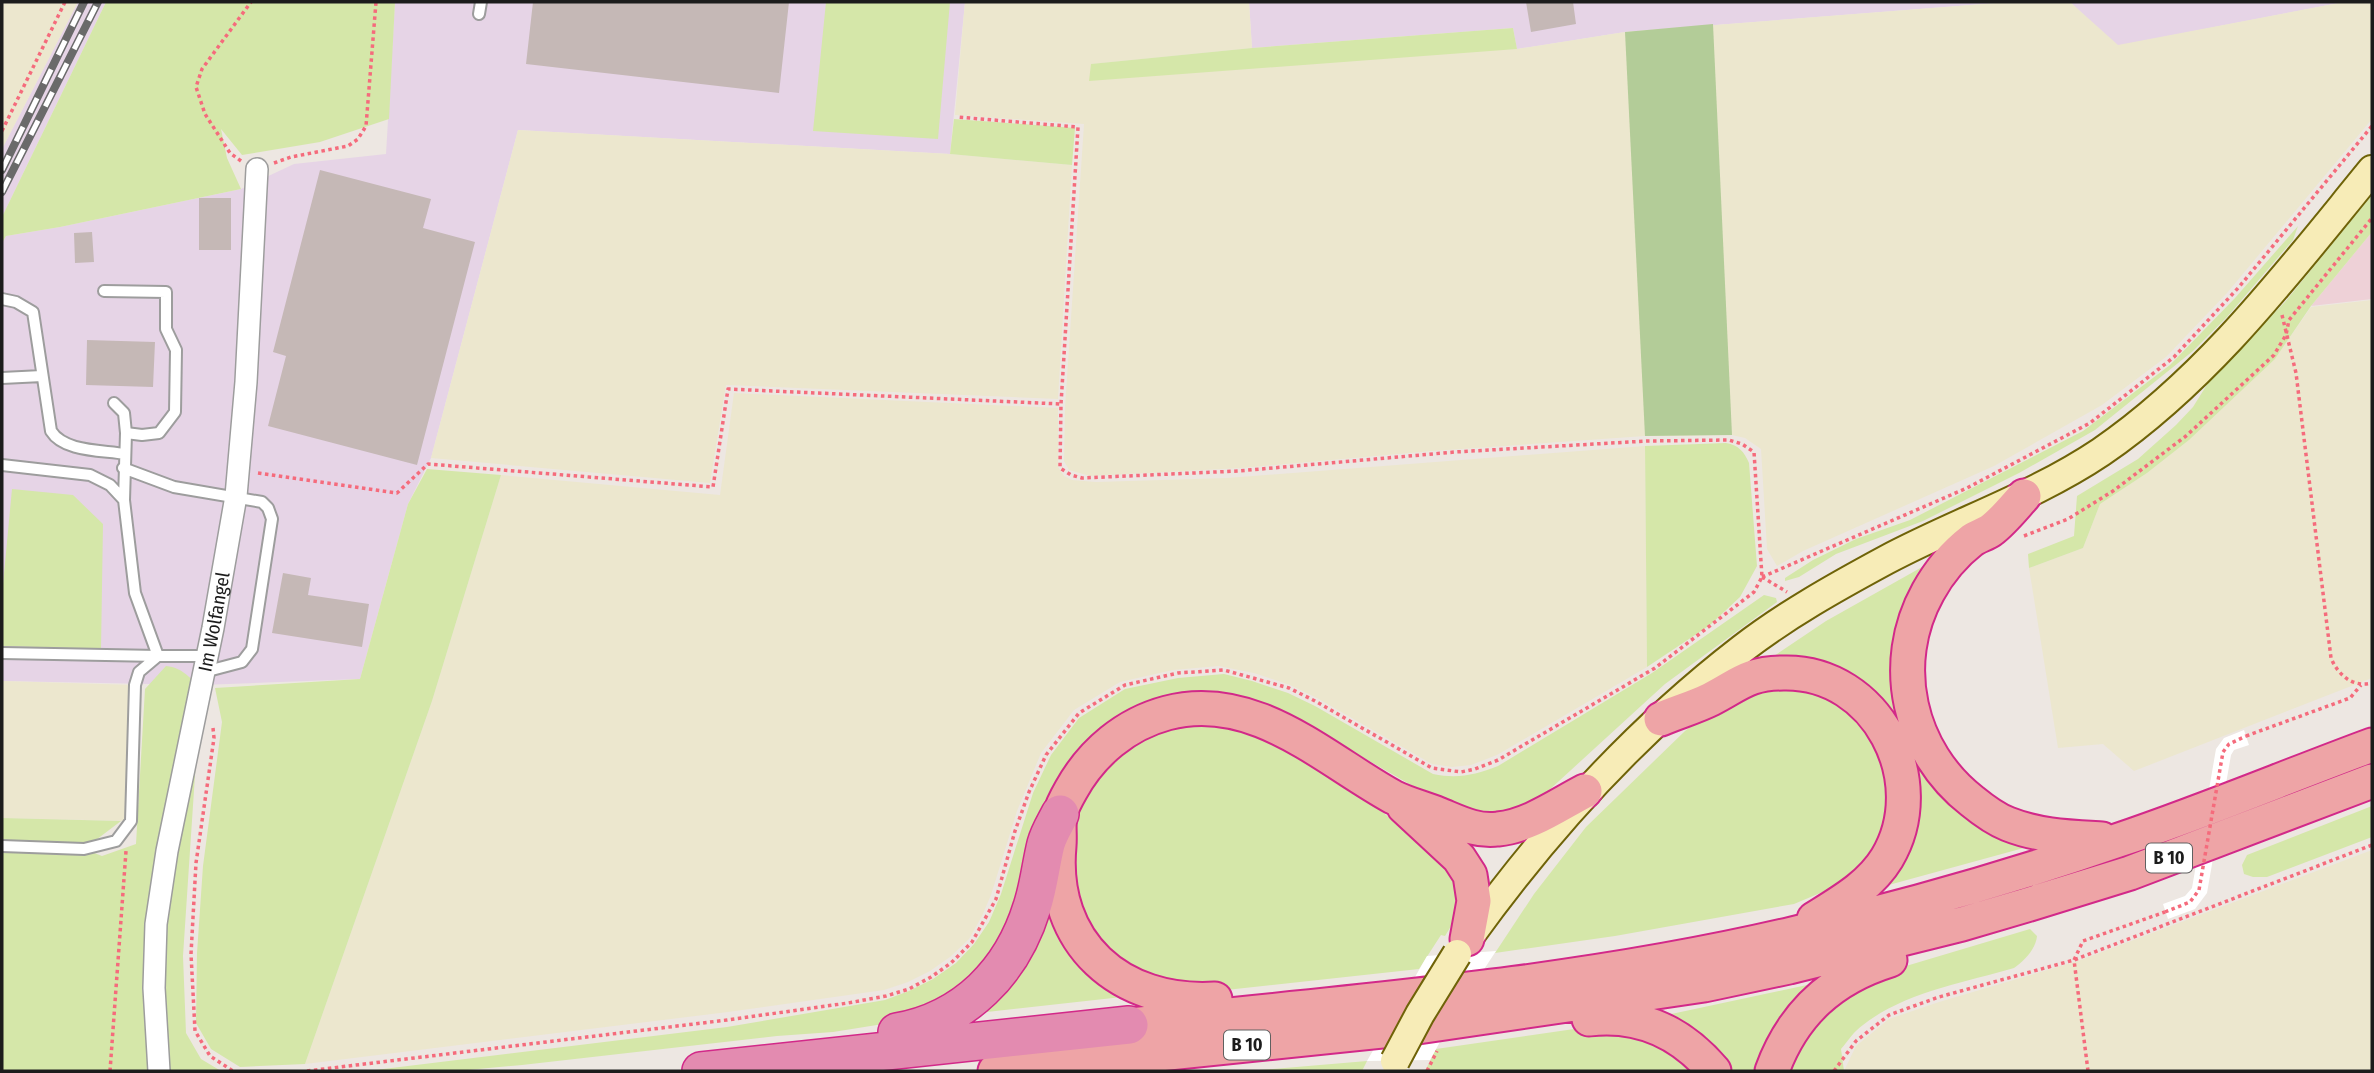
<svg xmlns="http://www.w3.org/2000/svg" width="2374" height="1073" viewBox="0 0 2374 1073" font-family="'Fira Sans Condensed',sans-serif">
<style>
.commercial{fill:#eed1d7}
.industrial{fill:#e6d4e6}
.farmland{fill:#ece7ce}
.grass{fill:#d5e7a9}
.forest{fill:#b3cc98}
.pier{fill:#fff}
.building{fill:#c5b8b6}
.lines{fill:none;stroke-linecap:round;stroke-linejoin:round}
.service-casing{stroke:#9d9d9d;stroke-width:14}
.minor-casing{stroke:#9d9d9d;stroke-width:24}
.secondary-casing{stroke:#6f6308;stroke-width:32}
.trunk-casing{stroke:#d22989;stroke-width:37}
.motorway-casing{stroke:#d22989;stroke-width:40}
.path{stroke:#f56b7c;stroke-width:3.5;stroke-dasharray:3.5 3.5;stroke-linecap:butt}
.service{stroke:#fff;stroke-width:10}
.minor{stroke:#fff;stroke-width:21}
.secondary{stroke:#f7ecb7;stroke-width:28}
.trunk{stroke:#eea4a6;stroke-width:33}
.motorway{stroke:#e38bb0;stroke-width:37}
.rail-casing{stroke:#6a6a6a;stroke-width:8}
.rail{stroke:#fff;stroke-width:5;stroke-dasharray:16;stroke-linecap:butt}
.secondary-bridge-casing{stroke:#6f6308;stroke-width:32;stroke-linecap:butt}
.path-bridge{stroke:#f56b7c;stroke-width:3.5;stroke-dasharray:3.5 3.5;stroke-linecap:butt}
.secondary-bridge{stroke:#f7ecb7;stroke-width:28}
.labels{text-anchor:middle;stroke-width:5;stroke-linejoin:round;paint-order:stroke}
.shield{fill:#fff;stroke:#606060;stroke-width:2}
.shield-label{font-size:18px;font-weight:bold;fill:#1c1c1c}
.street-label{font-size:19px;fill:#1c1c1c;stroke:#fff}
</style>
<rect width="100%" height="100%" fill="#ede7e2"/>
<path class="commercial" d="M2372,232v67l-61,7z"/>
<path class="industrial" d="M78,2h28l-104,215v-68z
M395,2h570l-15,152 -432,-24 -87,328 -23,46 -48,175 -159,6 -199,-4v-438l4,-7 54,-9 181,-38 53,-25 92,-10z
M1249,2h760l-384,30 -108,17 -4,-21 -261,20z
M2070,2h274l-227,44z"/>
<path class="farmland" d="M2,2h76l-76,147z
M965,2h284l3,46 -160,16 425,-15 108,-17 384,-30h61l48,43 226,-43h28v117l-145,174 -61,64 -64,48 -108,61 -191,85 -26,15 -10,-17 -6,-100 -16,-11 -13,-3 -87,1 -213,15 -191,17 -151,8 -21,-6 -5,-9 1,-53 19,-284 -129,-9z
M518,130l432,24 122,11 -14,234 -332,-14 -16,98 -279,-25z
M2372,300v378l-238,93 -31,-27 -45,4 -29,-180 54,-20 17,-44 47,-31 42,-33 86,-81 36,-52z
M734,393l324,15v59l6,9 8,4 24,2 131,-4 418,-32 2,221 -150,88 -26,10 -19,2 -20,-3 -115,-66 -27,-13 -36,-12 -35,-7 -46,4 -53,12 -46,28 -33,43 -24,58 -26,84 -9,21 -13,23 -19,18 -20,14 -22,11 -24,8 -156,22 -423,52 127,-363 69,-226 219,20z
M2,681l133,4 -4,136 -129,-3z
M2372,850v221h-528l12,-25 33,-27 50,-17 139,-41z"/>
<path class="grass" d="M106,2h289l-6,117 -69,23 -78,13 -21,-26 6,29 14,31 -181,38 -54,9 -4,7v-26z
M826,2h124l-12,137 -125,-8z
M1513,28l4,21 -428,32 2,-17 161,-16z
M954,119l121,9 -3,37 -122,-11z
M2372,195v37l-61,74 -36,53 -86,81 -42,33 -47,31 -17,44 -54,20 -1,-14 46,-18 3,-40 61,-37 38,-34 17,-18 20,-32 72,-73z
M2298,226l-5,14 -66,77 -34,34 -98,79 -76,43 -96,48 -87,33 -37,23 -14,4v-3l28,-18 43,-21 54,-19 173,-89 87,-66 65,-67z
M1726,443c13,2 18,9 23,20l8,103 -17,31 -30,28 -63,42 -2,-221z
M427,469l74,6 -69,226 -127,363 -65,3 -29,-18 -15,-26 1,-70 6,-87 19,-144 -7,-34 145,-9 48,-175z
M12,489l61,6 30,29 -2,125 -99,-3v-51z
M1931,562l-30,141 130,143 -146,40 16,-148 -136,-76 61,-41z
M1764,595l12,3 1,4 -112,82 -118,108 -24,16 -18,7 -52,-6 -143,-82 -154,-27 -37,15 -27,21 -27,33 -36,106 -46,100 -75,45 -75,12 -56,4 -255,29 -65,6h-90l360,-44 158,-27 24,-9 24,-12 23,-16 18,-19 15,-22 12,-28 32,-101 18,-38 28,-37 46,-29 53,-11 46,-4 28,7 36,12 27,13 118,68c25,5 42,1 65,-8l154,-93z
M166,666c18,2 20,11 35,19l-18,271 3,77 15,26 20,12h-219v-253l119,3 -37,28 18,7 34,-12 9,-155z
M1807,685l63,37 26,70 -25,67 -27,24 -50,21 -179,32 -120,17 39,-59 52,-67 99,-96 51,-39z
M1227,724l51,19 89,57 85,67 8,12 -4,39 -11,18 -4,-1 -22,34 -202,22 -58,-5 -71,-52 -15,-29 -2,-82 23,-47 42,-36 43,-15z
M2372,806v31l-105,40h-14l-9,-3 -2,-9 5,-10z
M1045,899l77,98 -153,17z
M2030,929l7,7c-1,13 -13,25 -23,32 -51,15 -109,24 -151,57 -9,6 -15,16 -22,24l3,22h-60l42,-67 70,-35z
M1821,982l-59,89h-36l-64,-55z
M1581,1028l53,2 65,41h-274l11,-22z
M1367,1061l-5,10h-114z"/>
<path class="forest" d="M1713,24l19,411 -87,1 -20,-404z"/>
<path class="pier" d="M2244,730l5,15 -15,5 -3,5 -24,138 -12,16 -27,10 -5,-15 22,-8 7,-8 24,-139 8,-11z
M1496,951l-38,58 -28,51 -63,1 60,-105z"/>
<path class="building" d="M533,2h256l-10,91 -253,-29z
M1526,2h47l3,22 -45,8z
M320,170l111,29 -8,29 52,14 -58,223 -149,-39 18,-70 -13,-4z
M199,198h32v52h-32z
M92,232l2,30 -19,1 -1,-30z
M87,340l68,2 -2,45 -67,-2z
M283,573l28,5 -3,17 61,9 -7,43 -90,-14z"/>
<g class="lines">
<defs>
<path id="service" d="M479,14l2,-12
M104,291l62,1v37l10,21 -1,62 -16,21 -17,2 -16,-2 -2,67
M2,299l14,3 17,10 18,119c13,21 51,19 74,23
M2,378l40,-2
M114,403l10,10 2,20
M2,465l88,10 20,10 14,15 11,93 23,63 -156,-3
M123,468l51,19 88,15 6,6 4,11 -20,130 -10,13 -38,10
M2,846l82,3 32,-8 15,-20 4,-136 4,-13 19,-16h50"/>
<g id="minor">
<path id="s1" d="M159,1071l-5,-83 2,-64 11,-73 46,-223 23,-132 10,-114 11,-213"/>
</g>
<path id="secondary" d="M1469,937c77,-107 168,-207 273,-288 44,-34 94,-62 144,-89 71,-38 148,-63 215,-108 108,-74 189,-182 271,-282"/>
<path id="trunk" d="M2024,496c-10,11 -21,25 -33,34 -6,4 -13,6 -19,10 -18,14 -33,32 -44,52 -40,72 -19,160 44,209 11,9 23,18 36,23 30,12 61,13 94,15
M1661,719c16,-7 34,-12 50,-20 29,-15 37,-26 73,-26 93,-2 149,108 103,185 -17,28 -46,44 -73,61
M1404,807l55,51 11,17 4,26 -7,38
M1215,999c-95,6 -165,-56 -156,-153 1,-11 -1,-22 1,-32 2,-8 7,-17 11,-24 21,-38 55,-66 96,-77 87,-23 157,46 226,84 14,7 30,11 45,17 20,8 38,18 60,15 31,-3 60,-24 87,-38
M1589,1019c51,-6 92,13 125,52
M1129,1025c221,-23 446,-40 663,-91 111,-26 220,-57 327,-94 86,-29 169,-64 253,-95
M995,1071l416,-43 293,-43 85,-18 173,-43 68,-20 100,-31 242,-92
M1772,1071c21,-58 60,-93 118,-111"/>
<path id="motorway" d="M897,1032c68,-12 115,-60 135,-125 7,-21 9,-43 14,-63 3,-11 9,-20 14,-30
M701,1071l428,-46"/>
</defs>
<use href="#service" class="service-casing"/>
<use href="#minor" class="minor-casing"/>
<use href="#secondary" class="secondary-casing"/>
<use href="#trunk" class="trunk-casing"/>
<use href="#motorway" class="motorway-casing"/>
<path class="path" d="M2,131l63,-129
M241,161l-11,-8 -25,-39 -9,-27 6,-18 49,-67
M274,163l17,-6 57,-11 10,-7 8,-13 10,-124
M2282,315l14,58 35,285c7,17 22,30 41,25
M258,473l139,20 31,-29 285,23 15,-98 333,15
M2024,536l44,-17 45,-28 73,-55 88,-81 12,-20 3,-15 83,-102
M1762,577l205,-89 123,-65 84,-66 65,-70 133,-161
M1762,577l25,15
M213,728l1,10 -18,125 -5,91 4,77 15,25 23,15
M2246,736l104,-38 11,-13
M110,1071l16,-220
M307,1071l420,-51 121,-17 38,-7 23,-7 22,-12 20,-14 21,-21 24,-43 19,-68 14,-39 17,-37 33,-42 46,-28 53,-12 46,-3 65,18 26,13 117,67 29,4 14,-3 23,-9 157,-92 99,-76 8,-15 -8,-125 -12,-8 -13,-4 -82,1 -192,11 -217,19 -156,7 -11,-3 -11,-7 1,-64 17,-277 -121,-10
M1427,1071l10,-20
M1834,1071l22,-30 33,-26 50,-18 135,-37 298,-115
M2088,1071l-14,-111 9,-19 82,-29"/>
<use href="#service" class="service"/>
<use href="#minor" class="minor"/>
<use href="#secondary" class="secondary"/>
<use href="#trunk" class="trunk"/>
<use href="#motorway" class="motorway"/>
<defs>
<path id="rail" d="M2,170l82,-168
M2,192l96,-190"/>
</defs>
<use href="#rail" class="rail-casing"/>
<use href="#rail" class="rail"/>
<defs>
<path id="secondary-bridge" d="M1395,1061l25,-47 37,-60"/>
</defs>
<use href="#secondary-bridge" class="secondary-bridge-casing"/>
<path class="path-bridge" d="M2165,912l25,-10 9,-12 24,-138 6,-8 17,-8"/>
<use href="#secondary-bridge" class="secondary-bridge"/>
</g>
<g class="labels">
<g class="shield">
<rect x="2146" y="843.5" width="46" height="29" rx="5"/>
<rect x="1224" y="1030.5" width="46" height="29" rx="5"/>
</g>
<g class="shield-label">
<text x="2169" y="864">B 10</text>
<text x="1247" y="1051">B 10</text>
</g>
<g class="street-label">
<text dy="7" stroke="none"><textPath href="#s1" startOffset="455">Im Wolfangel</textPath></text>
</g>
</g>
<rect width="2374" height="1073" fill="none" stroke="#1c1c1c" stroke-width="7"/>
</svg>
